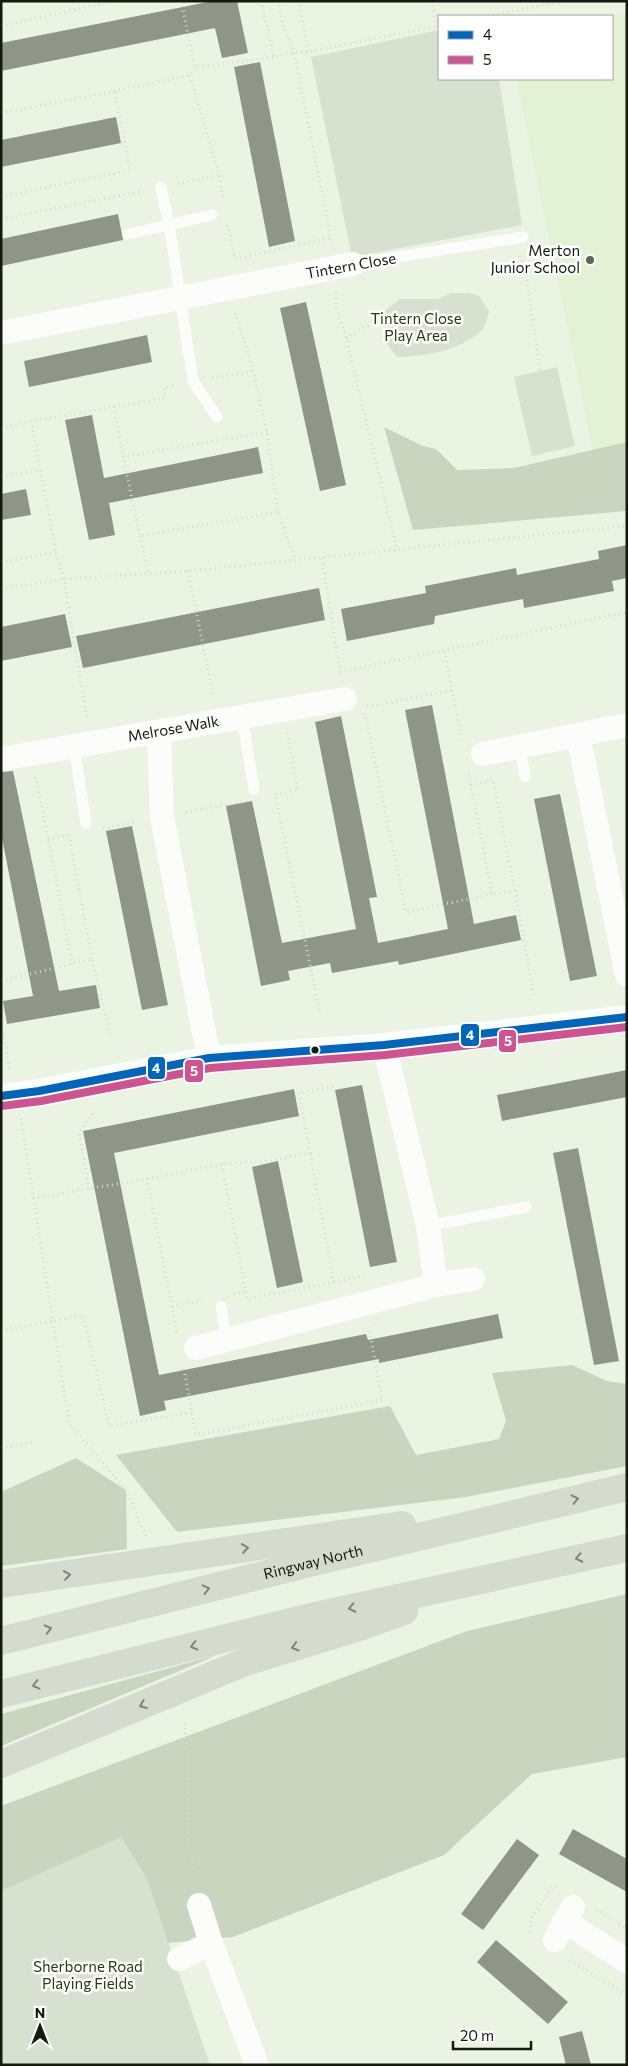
<svg xmlns="http://www.w3.org/2000/svg" width="628" height="2066" viewBox="0 0 628 2066" font-family="Commissioner,sans-serif">
<style>
.built{fill:#e3f2d5}
.green{fill:#d7e1cf}
.forest{fill:#c9d5bf}
.building{fill:#8f9589}
.lines{fill:none;stroke-linecap:round;stroke-linejoin:round}
.path{stroke:#d7dad5;stroke-width:3;stroke-dasharray:1 4;stroke-linecap:butt}
.lane{stroke:#fcfdfb;stroke-width:11}
.street{stroke:#fcfdfb;stroke-width:24}
.highway{stroke:#d6dbd0;stroke-width:28}
.bus-1-casing{stroke:#fff;stroke-width:11}
.bus-2-casing{stroke:#fff;stroke-width:11}
.bus-1{stroke:#0065bd;stroke-width:8}
.bus-2{stroke:#cf5392;stroke-width:8}
.oneway{stroke:#7f8479}
.poi-dot{fill:#5f6659;stroke:#fff;stroke-width:2}
.bus-dot{fill:#141a0e;stroke:#fff;stroke-width:2}
.labels{text-anchor:middle;stroke-width:5;stroke-linejoin:round;paint-order:stroke}
.poi-label{font-size:15px;fill:#141a0e;stroke:#fff;text-anchor:end}
.street-label{font-size:15px;fill:#141a0e;stroke:#fff}
.park-label{font-size:15px;fill:#273a0f;stroke:#fff}
.line-badge{stroke:#fff;stroke-width:2}
.badge-label{font-size:14px;text-anchor:middle;font-weight:bold;fill:#fff}
</style>
<rect width="100%" height="100%" fill="#ebf4e3"/>
<path class="built" d="M627,13v429l-34,9 -77,-372h96l-1,-63z"/>
<path class="green" d="M439,30v49h60l23,146 -170,32 -41,-200z
M451,293h18l10,3 10,15c-2,6 -3,15 -7,19 -21,20 -57,27 -85,27l-9,-12 -6,-28 5,-8 13,-10h38z
M557,367l18,79 -43,10 -18,-79z
M121,1836l26,43 63,186h-209v-174z"/>
<path class="forest" d="M384,427l39,19 13,3 21,21 57,-2 113,-26v69l-214,19z
M572,1365l35,16 20,3v82l-161,31 -289,35 -61,-77 274,-49 26,49 83,-16 7,-18 -14,-48z
M76,1458l50,32 1,59 -126,17v-74z
M627,1594v163l-95,17 -88,81 -211,82 -65,6 -21,-64 -26,-42 -120,54v-85l466,-175z
M217,1655l-216,91v-32z"/>
<path class="building" d="M213,1h24l11,52 -26,5 -7,-30 -214,43v-28z
M260,62l35,179 -26,6 -35,-180z
M116,117l5,26 -120,24v-27z
M118,214l5,26 -122,26v-27z
M306,302l40,183 -26,6 -40,-183z
M147,335l5,27 -123,25 -5,-26z
M92,415l12,63 154,-31 5,26 -154,30 6,32 -26,5 -24,-120z
M26,489l5,26 -30,5v-26z
M627,545v33l-15,3 2,10 -90,17 -1,-9 -88,17 -1,8 -87,17 -6,-32 85,-16 -1,-7 91,-18 1,7 82,-16 -1,-8z
M319,588l6,32 -242,48 -7,-32z
M65,614l7,33 -71,14v-34z
M432,705l42,219 42,-9 5,25 -122,25 -1,-4 -66,12 -2,-10 -42,8 2,9 -29,6 -35,-180 26,-5 30,142 74,-14 -41,-207 26,-6 36,181 -8,1 9,45 70,-14 -43,-219z
M13,771l46,220 37,-6 4,23 -93,16 -4,-23 30,-5 -32,-163v-61z
M560,794l37,182 -27,5 -36,-182z
M132,826l36,179 -26,5 -36,-179z
M627,1070v27l-125,24 -5,-26z
M362,1085l35,177 -27,5 -35,-177z
M294,1089l5,27 -185,37 45,222 207,-41 2,6 130,-26 5,24 -124,25v-4l-215,42 2,9 -26,6 -57,-285z
M578,1148l41,213 -25,4 -41,-212z
M278,1161l25,121 -26,6 -25,-121z
M573,1829l54,30v33l-68,-38z
M517,1839l22,16 -56,75 -22,-16z
M496,1940l72,62 -20,22 -71,-62z
M582,2031l9,34h-25l-7,-28z"/>
<g class="lines">
<path class="path" d="M181,1l14,66
M261,1l13,56 20,-5h14l131,-26
M278,1l6,27 10,24 38,191
M299,1l9,51
M432,1l5,26
M488,16l75,-15
M1,26l113,-25
M190,75l29,100 4,24
M1,113l114,-22 75,-16 5,-8 79,-10
M178,184l41,-9
M1,197l129,-27 -15,-79
M1,219l142,-28
M228,225l7,34 95,-21
M520,256l5,10 15,105
M336,293v14l10,31 51,212
M236,313l17,58 14,61 11,80 17,48
M346,338l36,-21
M212,378l41,-7
M114,407l9,50
M31,421l25,131 8,27 23,141
M1,428l30,-7 134,-23 -1,-10 13,-3
M267,432l-144,25 17,79 138,-24
M1,477l39,-7
M140,536l8,37
M322,558l18,115
M1,562l55,-10
M188,571l26,127
M1,589l63,-10 124,-8 439,-45
M340,672l287,-60
M452,690l10,51
M367,707l85,-17 -8,-40
M365,713l41,199 86,-18
M287,733l11,57 -23,5 45,218
M469,774l23,120 23,-3 19,105
M36,777l36,185
M471,785l22,-5 22,111
M186,812l55,-10
M103,828l35,-6
M69,835l23,124
M48,839l24,-5
M1,981l91,-22 19,79
M1,1023l9,48
M21,1119l48,304 57,67 20,46
M222,1164l25,135 87,-17 -24,-129
M147,1179l75,-15 44,-3 44,-8 -11,-60 36,-7
M89,1189l-10,-56 14,-20
M33,1198l114,-19 30,154
M334,1282l31,-7
M234,1294l12,-3
M172,1306l31,-6
M1,1331l82,-16 26,111 83,-14
M184,1369l12,66 186,-35 -13,-73
M1,1448l34,-6
M185,1723l3,52v64l7,43
M597,1909l13,9
M619,1924l8,4
M530,1932l1,-14 22,-31h6
M570,1960l57,35"/>
<path class="lane" d="M161,187l8,37 24,157 24,36
M128,234l84,-19
M353,264l170,-27
M242,717l12,72
M74,747l12,76
M520,747l5,30
M428,1226l98,-19
M221,1307l5,33"/>
<g class="street">
<path d="M1,333l352,-69"/>
<path d="M159,732l3,85 47,241"/>
<path d="M578,735l49,240"/>
<path d="M483,754l144,-29"/>
<path id="s1" d="M1,759l344,-60"/>
<path d="M384,1045l44,181 8,59"/>
<path d="M1,1096l38,-5 170,-33 175,-13 243,-28"/>
<path d="M196,1348l240,-63 37,-6"/>
<path d="M199,1905l12,38 46,122"/>
<path d="M564,1921l63,40"/>
<path d="M555,1940l18,-33"/>
<path d="M179,1959l32,-16"/>
</g>
<g class="highway">
<path d="M1,1584l401,-59"/>
<path id="s2" d="M1,1641l313,-79 313,-75"/>
<path d="M1,1694l310,-77 316,-69"/>
<path d="M1,1764l244,-102 117,-36 42,-15"/>
</g>
<defs>
<path id="bus-1" d="M1,1096l38,-5 170,-33 175,-13 243,-28"/>
<path id="bus-2" d="M2,1106l39,-5 169,-33 175,-13 242,-28"/>
</defs>
<use href="#bus-1" class="bus-1-casing"/>
<use href="#bus-2" class="bus-2-casing"/>
<use href="#bus-1" class="bus-1"/>
<use href="#bus-2" class="bus-2"/>
</g>
<defs><path id="oneway-chevron" d="M-2-3.5L2.5 0L-2 3.5" fill="none" stroke-width="1.6" stroke-linecap="round" stroke-linejoin="round" transform="scale(1.25)"/></defs>
<g class="oneway">
<use href="#oneway-chevron" transform="translate(575 1499) rotate(-13)"/>
<use href="#oneway-chevron" transform="translate(245 1548) rotate(-9)"/>
<use href="#oneway-chevron" transform="translate(579 1558) rotate(168)"/>
<use href="#oneway-chevron" transform="translate(67 1575) rotate(-8)"/>
<use href="#oneway-chevron" transform="translate(206 1589) rotate(-14)"/>
<use href="#oneway-chevron" transform="translate(352 1608) rotate(168)"/>
<use href="#oneway-chevron" transform="translate(48 1629) rotate(-14)"/>
<use href="#oneway-chevron" transform="translate(194 1646) rotate(166)"/>
<use href="#oneway-chevron" transform="translate(295 1647) rotate(163)"/>
<use href="#oneway-chevron" transform="translate(36 1685) rotate(166)"/>
<use href="#oneway-chevron" transform="translate(143 1705) rotate(157)"/>
</g>
<circle class="poi-dot" cx="590" cy="260" r="5"/>
<circle class="bus-dot" cx="315" cy="1050" r="4.5"/>
<g class="labels">
<g class="poi-label">
<text x="580" y="256">Merton<tspan x="580" dy="17">Junior School</tspan></text>
</g>
<g class="street-label">
<text transform="translate(351 266) rotate(-10)" y="5">Tintern Close</text>
<text dy="5" stroke="none"><textPath href="#s1" startOffset="175">Melrose Walk</textPath></text>
<text dy="5" stroke="none"><textPath href="#s2" startOffset="322">Ringway North</textPath></text>
</g>
<g class="park-label">
<text x="416" y="324">Tintern Close<tspan x="416" dy="17">Play Area</tspan></text>
<text x="88" y="1972">Sherborne Road<tspan x="88" dy="17">Playing Fields</tspan></text>
</g>
</g>
<g class="line-badge">
<rect x="460" y="1023" width="20" height="24" rx="5" fill="#0065bd"/>
<rect x="498" y="1029" width="19" height="24" rx="5" fill="#cf5392"/>
<rect x="147" y="1056" width="19" height="24" rx="5" fill="#0065bd"/>
<rect x="184" y="1059" width="20" height="24" rx="5" fill="#cf5392"/>
</g>
<g class="badge-label">
<text x="470" y="1040">4</text>
<text x="508" y="1046">5</text>
<text x="156" y="1073">4</text>
<text x="194" y="1076">5</text>
</g>
<rect width="628" height="2066" fill="none" stroke="#141a0e" stroke-width="5"/>
<rect x="438" y="15" width="175" height="65" fill="#ffffff" stroke="#a1a39f"/>
<rect x="448" y="31" width="25" height="8" fill="#0065bd" stroke="#a1a39f"/>
<text x="483" y="40" font-size="15" fill="#141a0e">4</text>
<rect x="448" y="56" width="25" height="8" fill="#cf5392" stroke="#a1a39f"/>
<text x="483" y="65" font-size="15" fill="#141a0e">5</text>
<g transform="translate(40 2026)" stroke="#ffffff" stroke-width="4" paint-order="stroke">
<path d="M0-4L9 19L0 12L-9 19Z" fill="#141a0e"/>
<text y="-8" font-size="14" font-weight="bold" text-anchor="middle" fill="#141a0e">N</text>
</g>
<path d="M453 2041v8h78v-8" fill="none" stroke="#141a0e" stroke-width="2.5"/>
<text x="460" y="2041" font-size="15" fill="#141a0e" stroke="#ffffff" stroke-width="4" paint-order="stroke">20 m</text>
</svg>
